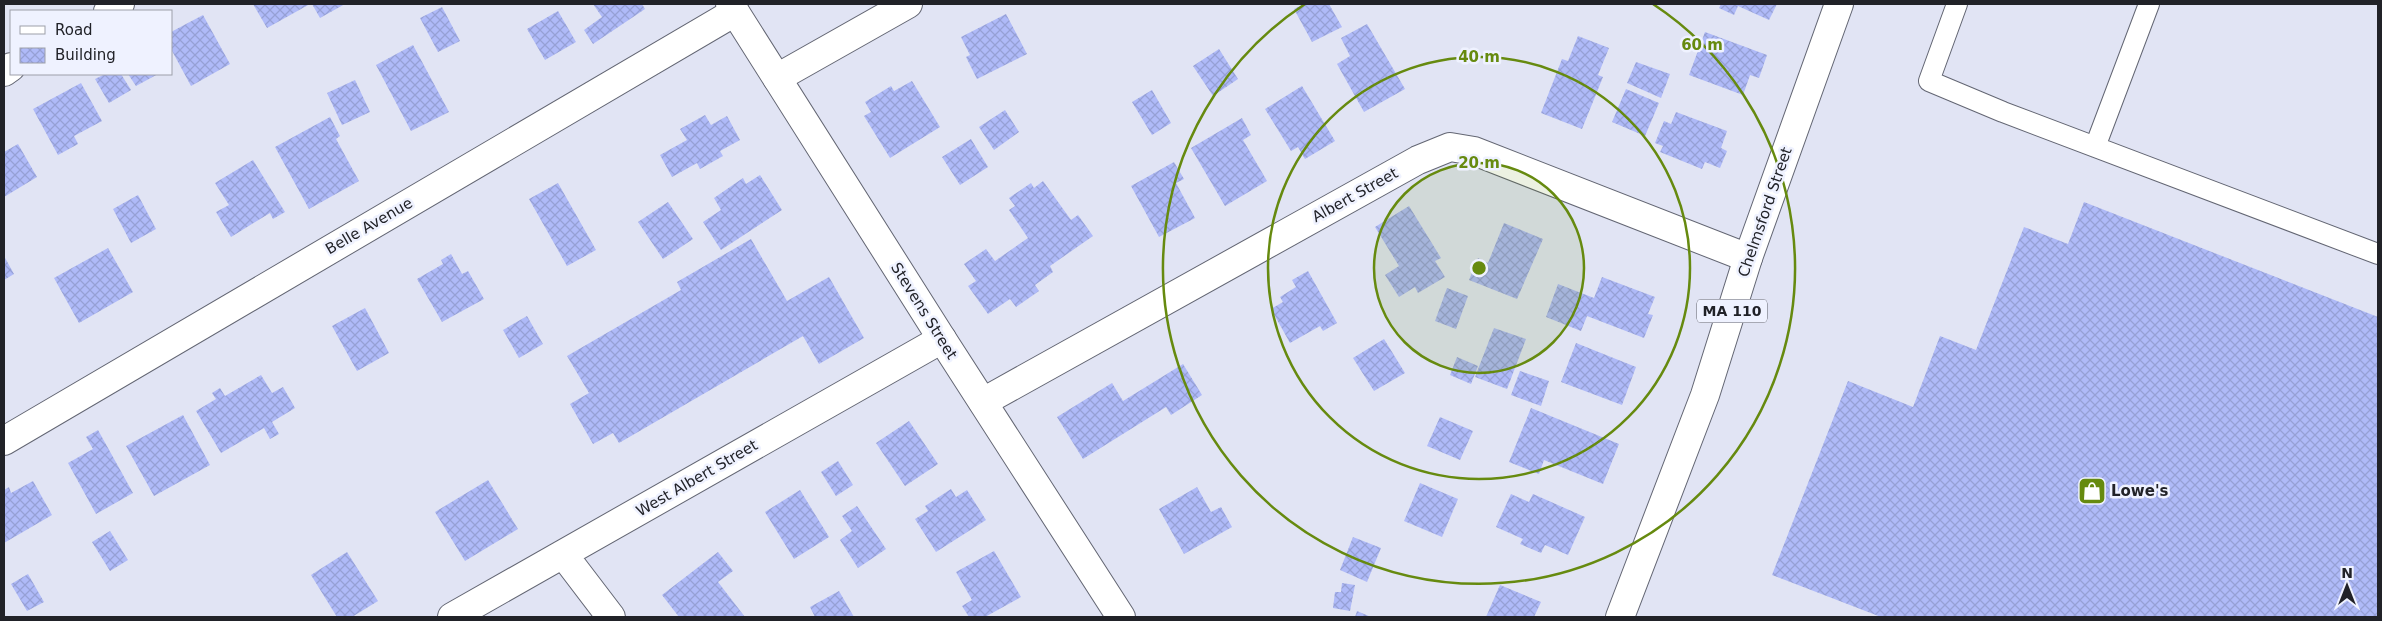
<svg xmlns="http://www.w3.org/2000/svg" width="2382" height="621" viewBox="0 0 2382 621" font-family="'DejaVu Sans',sans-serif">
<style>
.building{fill:url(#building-cross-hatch)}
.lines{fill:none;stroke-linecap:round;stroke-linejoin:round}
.lane-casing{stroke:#636673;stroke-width:22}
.street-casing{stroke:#636673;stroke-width:30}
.secondary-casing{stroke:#636673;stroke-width:30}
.primary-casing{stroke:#636673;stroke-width:30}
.lane{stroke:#fff;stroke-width:20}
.street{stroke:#fff;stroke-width:28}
.secondary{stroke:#fff;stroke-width:28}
.primary{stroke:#fff;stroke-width:28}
.ring{fill:none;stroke:#668a0f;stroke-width:2.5}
.labels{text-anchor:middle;stroke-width:5;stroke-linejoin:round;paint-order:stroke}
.shield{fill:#eff2ff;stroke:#5f6068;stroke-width:1}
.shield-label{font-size:14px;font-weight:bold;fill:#212228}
.street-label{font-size:15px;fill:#212228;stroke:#eff2ff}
.poi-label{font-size:15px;font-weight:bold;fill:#212228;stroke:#eff2ff;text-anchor:start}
.centre{fill:#668a0f;stroke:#eff2ff;stroke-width:2.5}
.ring-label{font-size:15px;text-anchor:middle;font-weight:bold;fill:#668a0f;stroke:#eff2ff;stroke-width:5;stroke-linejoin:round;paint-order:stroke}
</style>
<defs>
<pattern id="building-cross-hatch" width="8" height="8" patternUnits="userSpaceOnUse" patternTransform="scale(1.25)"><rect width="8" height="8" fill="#afbaf8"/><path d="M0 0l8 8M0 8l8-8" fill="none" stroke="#96a0d5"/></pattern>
</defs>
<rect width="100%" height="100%" fill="#e1e4f4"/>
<path class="building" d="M253,4h57l-43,24z
M312,4h33l-25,14z
M593,4h49l3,5 -52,35 -9,-14 18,-13z
M1304,4h25l13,23 -30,15 -18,-33z
M1721,4h56l-8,16 -31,-14 -4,9 -15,-7z
M442,7l18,34 -22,11 -18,-34z
M558,11l18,31 -31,18 -18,-31z
M1006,14l21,40 -50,25 -11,-22 4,-2 -9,-18z
M203,15l27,49 -39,22 -20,-37v-17z
M1367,24l38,65 -41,23 -27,-48 13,-8 -9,-18z
M1705,32l62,23 -8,23 -9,-3 -7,20 -54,-20z
M1578,36l31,12 -11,27 5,2 -21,52 -41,-16 21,-54 6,2z
M413,45l36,67 -38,19 -35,-66z
M1219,49l19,30 -25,17 -20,-30z
M1636,62l34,12 -9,24 -34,-15z
M105,74h16l10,16 -22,13 -14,-24z
M128,74h30l-22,12z
M355,80l15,32 -28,13 -15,-32z
M912,81l28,46 -50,31 -26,-42 7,-4 -6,-10 26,-16 3,5z
M81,83l21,38 -28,15 4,8 -20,11 -25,-46z
M1302,86l33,55 -30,18 -7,-12 -7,4 -26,-42z
M1626,89l33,14 -14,33 -33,-14z
M1152,90l19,33 -19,12 -20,-33z
M1005,110l14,22 -25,18 -15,-23z
M1676,112l51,19 -6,17 6,3 -7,17 -15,-6 -3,7 -42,-17 3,-6 -8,-3 9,-22 7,3z
M705,115l6,10 16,-9 13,24 -20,11 3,5 -23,13 -3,-6 -25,14 -12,-22 27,-15 -7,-11z
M330,117l10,19 -4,3 23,42 -50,28 -34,-62z
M1242,118l9,17 -8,5 24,41 -42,25 -34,-58z
M971,139l17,28 -28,18 -18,-28z
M18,144l19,33 -33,20v-45z
M253,160l32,52 -12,7 -3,-6 -39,24 -15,-25 13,-7 -14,-22z
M1174,162l10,17 -8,4 19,35 -36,19 -28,-51z
M760,175l22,35 -61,40 -18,-28 18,-12 -7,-12 29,-20 3,6z
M1043,181l28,39 7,-5 15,21 -43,30 3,6 -18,13 4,6 -23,16 -6,-8 -22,15 -20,-28 8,-5 -12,-17 22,-15 9,12 33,-23 -19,-28 6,-4 -6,-8 22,-15 3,5z
M558,183l38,67 -29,16 -38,-67z
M138,195l18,34 -25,14 -18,-34z
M668,202l25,37 -30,20 -25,-37z
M2084,202l294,115v300h-497l-109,-42 76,-194 65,26 27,-71 36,14 48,-123 44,17z
M1409,206l32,52 -6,3 10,16 -27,16 -3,-6 -16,10 -14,-22 14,-9 -24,-39z
M1504,223l39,16 -26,60 -48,-19 9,-22 10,5z
M751,239l36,62 42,-24 35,61 -45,26 -16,-28 -184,107 -6,-10 -20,11 -23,-40 19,-11 -22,-37 114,-66 -4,-8z
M108,248l25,44 -54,31 -25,-45z
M451,254l11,20 6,-3 16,28 -42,23 -25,-43 26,-15 -2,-4z
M4,256l10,18 -10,6z
M1308,271l29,52 -14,8 -3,-5 -30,17 -19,-34 12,-7 -3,-5 16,-10 -4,-7z
M1602,277l53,20 -7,17 5,1 -9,23 -57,-22 -6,15 -35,-14 12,-33 36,14z
M1447,288l21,8 -12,33 -21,-8z
M365,308l24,45 -32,18 -25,-45z
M527,316l16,28 -24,14 -16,-28z
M1494,328l32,11 -19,50 -32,-12z
M1384,339l21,34 -31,18 -21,-33z
M1576,343l60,24 -14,38 -61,-23z
M1457,357l21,9 -7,18 -21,-9z
M1183,364l19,31 -31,20 -5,-8 -83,52 -26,-42 55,-34 11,18z
M1520,371l29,10 -8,25 -30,-11z
M261,375l11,18 11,-6 12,21 -23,14 7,12 -9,5 -6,-11 -43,25 -25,-42 20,-12 -4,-6 8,-5 5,8z
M1531,408l88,36 -16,40 -59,-24 -5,14 -30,-12z
M183,415l27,50 -56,31 -28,-50z
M1440,417l33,14 -13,29 -33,-14z
M909,421l29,43 -33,22 -29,-43z
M98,430l35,63 -37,21 -28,-51 25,-14 -7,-12z
M838,461l15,24 -17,11 -15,-24z
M488,480l30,49 -53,32 -30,-49z
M33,481l19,34 -48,28v-53l5,-3 2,6z
M1420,483l38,16 -16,38 -38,-16z
M1197,487l14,25 10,-5 11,20 -48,27 -25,-45z
M951,489l5,8 11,-7 19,30 -50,32 -21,-33 13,-8 -3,-5z
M800,490l29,47 -35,22 -29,-47z
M1511,494l18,8 4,-8 52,23 -17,38 -23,-10 -4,8 -21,-9 3,-5 -27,-12z
M857,506l29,43 -28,19 -18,-28 12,-9 -10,-15z
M110,531l18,29 -18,11 -18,-29z
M1353,537l28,11 -14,34 -27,-12z
M994,551l27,46 -36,20h-16l-7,-11 10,-6 -16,-28z
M347,552l31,49 -26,16h-15l-26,-42z
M718,552l15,19 -15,11 27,35h-66l-17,-22z
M28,574l16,28 -17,9 -16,-27z
M1342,583l13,2 -5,26 -17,-3 2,-16h6z
M1500,585l41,17 -7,15h-48z
M839,591l15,26h-39l-5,-10z
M1357,611l14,6h-16z"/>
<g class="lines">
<defs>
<path id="lane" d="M1957,4l-28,77 74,31 375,142
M2095,147l54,-143"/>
<path id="street" d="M108,11l12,-7
M4,72l7,-5
M777,78l131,-74
M983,402l435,-242 32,-13 24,4 274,107
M4,441l731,-429
M563,554l48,63
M452,617l490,-278"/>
<path id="secondary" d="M730,4l212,335 179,278"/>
<path id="primary" d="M1620,617l85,-222 43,-137 91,-254"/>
</defs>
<use href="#lane" class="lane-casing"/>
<use href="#street" class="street-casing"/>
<use href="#secondary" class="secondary-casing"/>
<use href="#primary" class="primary-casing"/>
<use href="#lane" class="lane"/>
<use href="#street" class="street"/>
<use href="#secondary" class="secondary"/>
<use href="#primary" class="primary"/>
</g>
<circle cx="1479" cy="268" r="105" fill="#668a0f" fill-opacity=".12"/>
<g class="ring">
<circle cx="1479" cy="268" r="105"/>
<circle cx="1479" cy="268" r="211"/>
<path d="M1653 4A316 316 0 1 1 1305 4"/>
</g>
<defs>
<symbol id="shop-square" viewBox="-11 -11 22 22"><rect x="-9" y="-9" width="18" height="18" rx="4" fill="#668a0f" stroke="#eff2ff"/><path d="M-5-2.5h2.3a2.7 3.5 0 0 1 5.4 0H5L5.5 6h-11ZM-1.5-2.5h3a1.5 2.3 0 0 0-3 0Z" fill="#fff"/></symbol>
</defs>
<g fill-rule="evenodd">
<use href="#shop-square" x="2076" y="475" width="32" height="32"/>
</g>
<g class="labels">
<rect class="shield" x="1697" y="299.5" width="70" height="23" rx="4"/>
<g class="shield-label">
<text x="1732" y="316">MA 110</text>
</g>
<g class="street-label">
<text transform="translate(1355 195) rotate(-29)" y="5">Albert Street</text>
<text transform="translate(1765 212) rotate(-71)" y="5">Chelmsford Street</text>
<text transform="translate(369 226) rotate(-30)" y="5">Belle Avenue</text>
<text transform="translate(924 311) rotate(58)" y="5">Stevens Street</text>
<text transform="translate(697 478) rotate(-30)" y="5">West Albert Street</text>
</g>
<g class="poi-label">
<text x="2111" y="496">Lowe's</text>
</g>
</g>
<circle cx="1479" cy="268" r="8" class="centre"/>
<g class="ring-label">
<text x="1702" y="50">60 m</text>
<text x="1479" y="62">40 m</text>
<text x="1479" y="168">20 m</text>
</g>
<rect width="2382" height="621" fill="none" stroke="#212228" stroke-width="10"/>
<rect x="10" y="10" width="162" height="65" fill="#eff2ff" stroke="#9d9fa9"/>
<rect x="20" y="26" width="25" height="8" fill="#ffffff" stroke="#9d9fa9"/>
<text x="55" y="35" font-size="15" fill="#212228">Road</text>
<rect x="20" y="48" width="25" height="15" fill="url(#building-cross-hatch)" stroke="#9d9fa9"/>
<text x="55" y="60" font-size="15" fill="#212228">Building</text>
<g transform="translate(2347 586)" stroke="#eff2ff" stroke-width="4" paint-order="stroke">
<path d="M0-4L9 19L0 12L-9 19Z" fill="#212228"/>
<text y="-8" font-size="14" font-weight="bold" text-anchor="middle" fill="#212228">N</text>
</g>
</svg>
